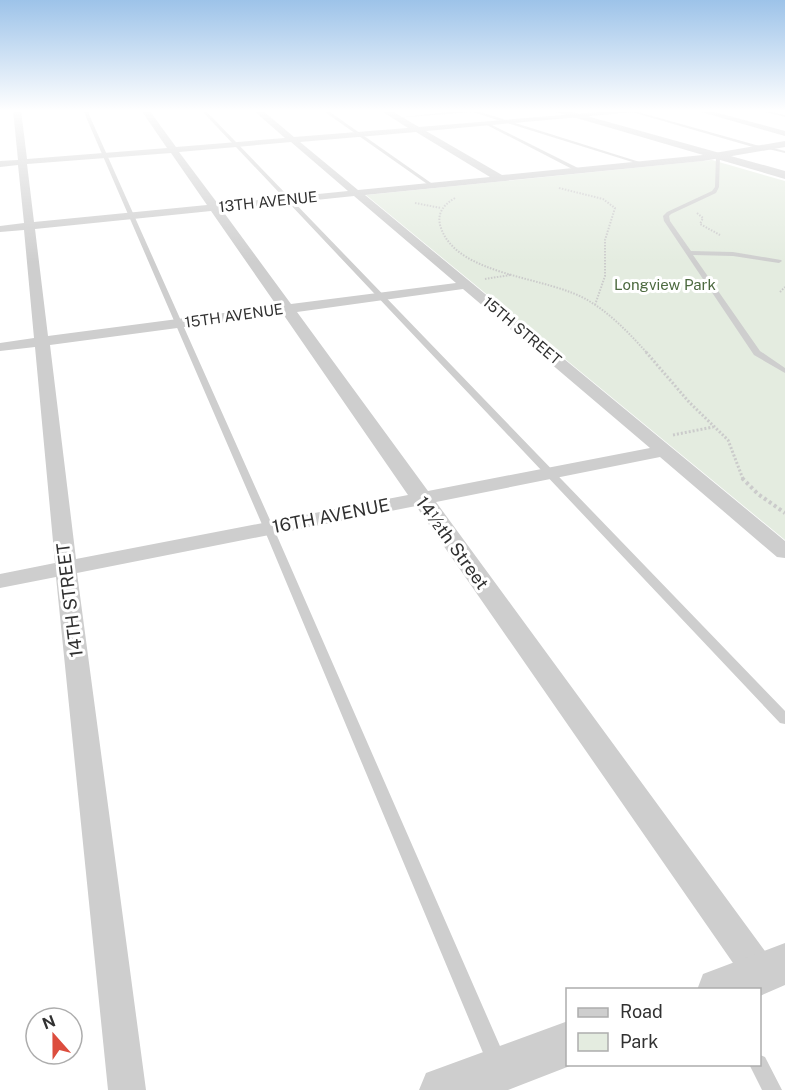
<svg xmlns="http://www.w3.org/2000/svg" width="785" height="1090" viewBox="0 0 785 1090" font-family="'Public Sans',sans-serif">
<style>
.green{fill:#e4ece0}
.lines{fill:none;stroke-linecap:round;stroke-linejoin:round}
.path-far2{stroke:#cbcbcb;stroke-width:2;stroke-dasharray:1.5 1.5;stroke-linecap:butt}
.path-far1{stroke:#cbcbcb;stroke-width:3;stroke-dasharray:2 2;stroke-linecap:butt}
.path{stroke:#cbcbcb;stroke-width:4;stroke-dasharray:3 3;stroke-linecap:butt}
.service{fill:#cecece;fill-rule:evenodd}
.minor{fill:#cecece;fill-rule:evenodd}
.tertiary{fill:#cecece;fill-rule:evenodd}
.labels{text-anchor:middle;stroke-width:6;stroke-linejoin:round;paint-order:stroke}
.far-street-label{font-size:15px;fill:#313131;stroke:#fff}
.far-park-label{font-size:15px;fill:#4d6a40;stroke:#fff}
.street-label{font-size:18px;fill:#313131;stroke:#fff}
</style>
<rect width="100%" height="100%" fill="#fff"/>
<path class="green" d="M712,160l73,21v359l-419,-345z"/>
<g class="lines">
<path class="path-far2" d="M559,188l44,11 12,9 -10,32v36l-10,29
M455,198c-12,7 -19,16 -14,30 17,49 108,48 148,73 22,13 41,33 58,52
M415,203l26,5
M697,213l6,5 -3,6 20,11
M485,279l25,-4
M780,292l5,-5"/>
<path class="path-far1" d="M646,352l43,50 39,38 15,39
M673,435l40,-8"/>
<path class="path" d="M742,478l16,16 27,19"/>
<path class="service" d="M83,110h4l187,419 229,524 2,7 -2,7 -7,2 -7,-2 -225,-538z
M201,110h4l580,601v13l-5,-1z
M322,110h5l107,75 -4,1z
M467,110h7l172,54 -4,1 -170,-53 -77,6z
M625,110h6l132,37 2,-1 20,5v2l-21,-5 -4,1z
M761,110l24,5v2l-23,-6z
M488,123l94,47v1l-4,1 -91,-47z
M718,155l2,1 -1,31 -3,6 -45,21 -2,2 1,5 21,30 42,1 48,8 1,1 -3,2 -46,-7 -40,-1 67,96 25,17v5l-31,-18 -90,-134 -1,-5 4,-4 45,-21 3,-4 1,-31z
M760,1055l5,2 17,33h-20l-13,-26h11z"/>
<path class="minor" d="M13,110h8l6,49 140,-11 -26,-38h8l27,37 109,-9 -32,-28h9l32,27 114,-9 -28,-18h10l29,17 205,-17h33l-231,21 76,44 201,-20 82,-14v6l-82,14 -338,34 420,346v17l-8,-1 -117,-100 -224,45 337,460 5,12 -5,12 -12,5 -12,-5 -333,-480 -339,67 69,517h-38l-52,-513 -56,11v-14l55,-11 -20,-216 -35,4v-8l34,-5 -10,-108 -24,2v-6l24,-3 -6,-58 -18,2v-6l18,-1zM416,132l74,45 -132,13 -58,-48zM291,142l57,49 -130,13 -39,-52zM171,153l36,52 -173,17 -7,-58zM354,196l102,87 -165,21 -69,-94zM211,211l66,95 -229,30 -13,-107zM463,289l187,159 -222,43 -131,-179zM283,314l125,181 -332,64 -26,-214z
M694,110h13l78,21v5z"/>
<path class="tertiary" d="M549,110h16l220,61v8z
M785,943v42l-25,11v-6h-63l6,-16z
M568,1021v43h7l-67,26h-89l7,-17z"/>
</g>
<linearGradient id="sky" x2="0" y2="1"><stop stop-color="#9dc3e9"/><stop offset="0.42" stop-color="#fff"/><stop offset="1" stop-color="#fff" stop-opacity="0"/></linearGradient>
<rect width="785" height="263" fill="url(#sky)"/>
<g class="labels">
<g class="far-street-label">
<text transform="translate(268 202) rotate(-6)" y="5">13TH AVENUE</text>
<text transform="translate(234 316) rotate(-8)" y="5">15TH AVENUE</text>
<text transform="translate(522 331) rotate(40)" y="5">15TH STREET</text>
</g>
<g class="far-park-label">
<text x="665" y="290">Longview Park</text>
</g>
<g class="street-label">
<text transform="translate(331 516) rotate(-11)" y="6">16TH AVENUE</text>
<text transform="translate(452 543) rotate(54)" y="6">14½th Street</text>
<text transform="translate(70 600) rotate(-97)" y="6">14TH STREET</text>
</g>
</g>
<rect x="566" y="988" width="195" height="78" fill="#ffffff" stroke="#adadad" stroke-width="1.5"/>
<rect x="578" y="1008" width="30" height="9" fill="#cecece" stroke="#adadad" stroke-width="1.5"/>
<text x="620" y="1018" font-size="18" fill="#313131">Road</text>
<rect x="578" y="1033" width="30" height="18" fill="#e4ece0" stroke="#adadad" stroke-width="1.5"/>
<text x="620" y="1048" font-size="18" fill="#313131">Park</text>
<g transform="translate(54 1036) rotate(339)"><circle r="28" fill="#ffffff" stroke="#adadad" stroke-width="1.5"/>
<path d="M0-4.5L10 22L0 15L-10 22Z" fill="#dc4d3e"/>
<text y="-9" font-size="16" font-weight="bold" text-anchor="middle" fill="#313131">N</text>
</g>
</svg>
